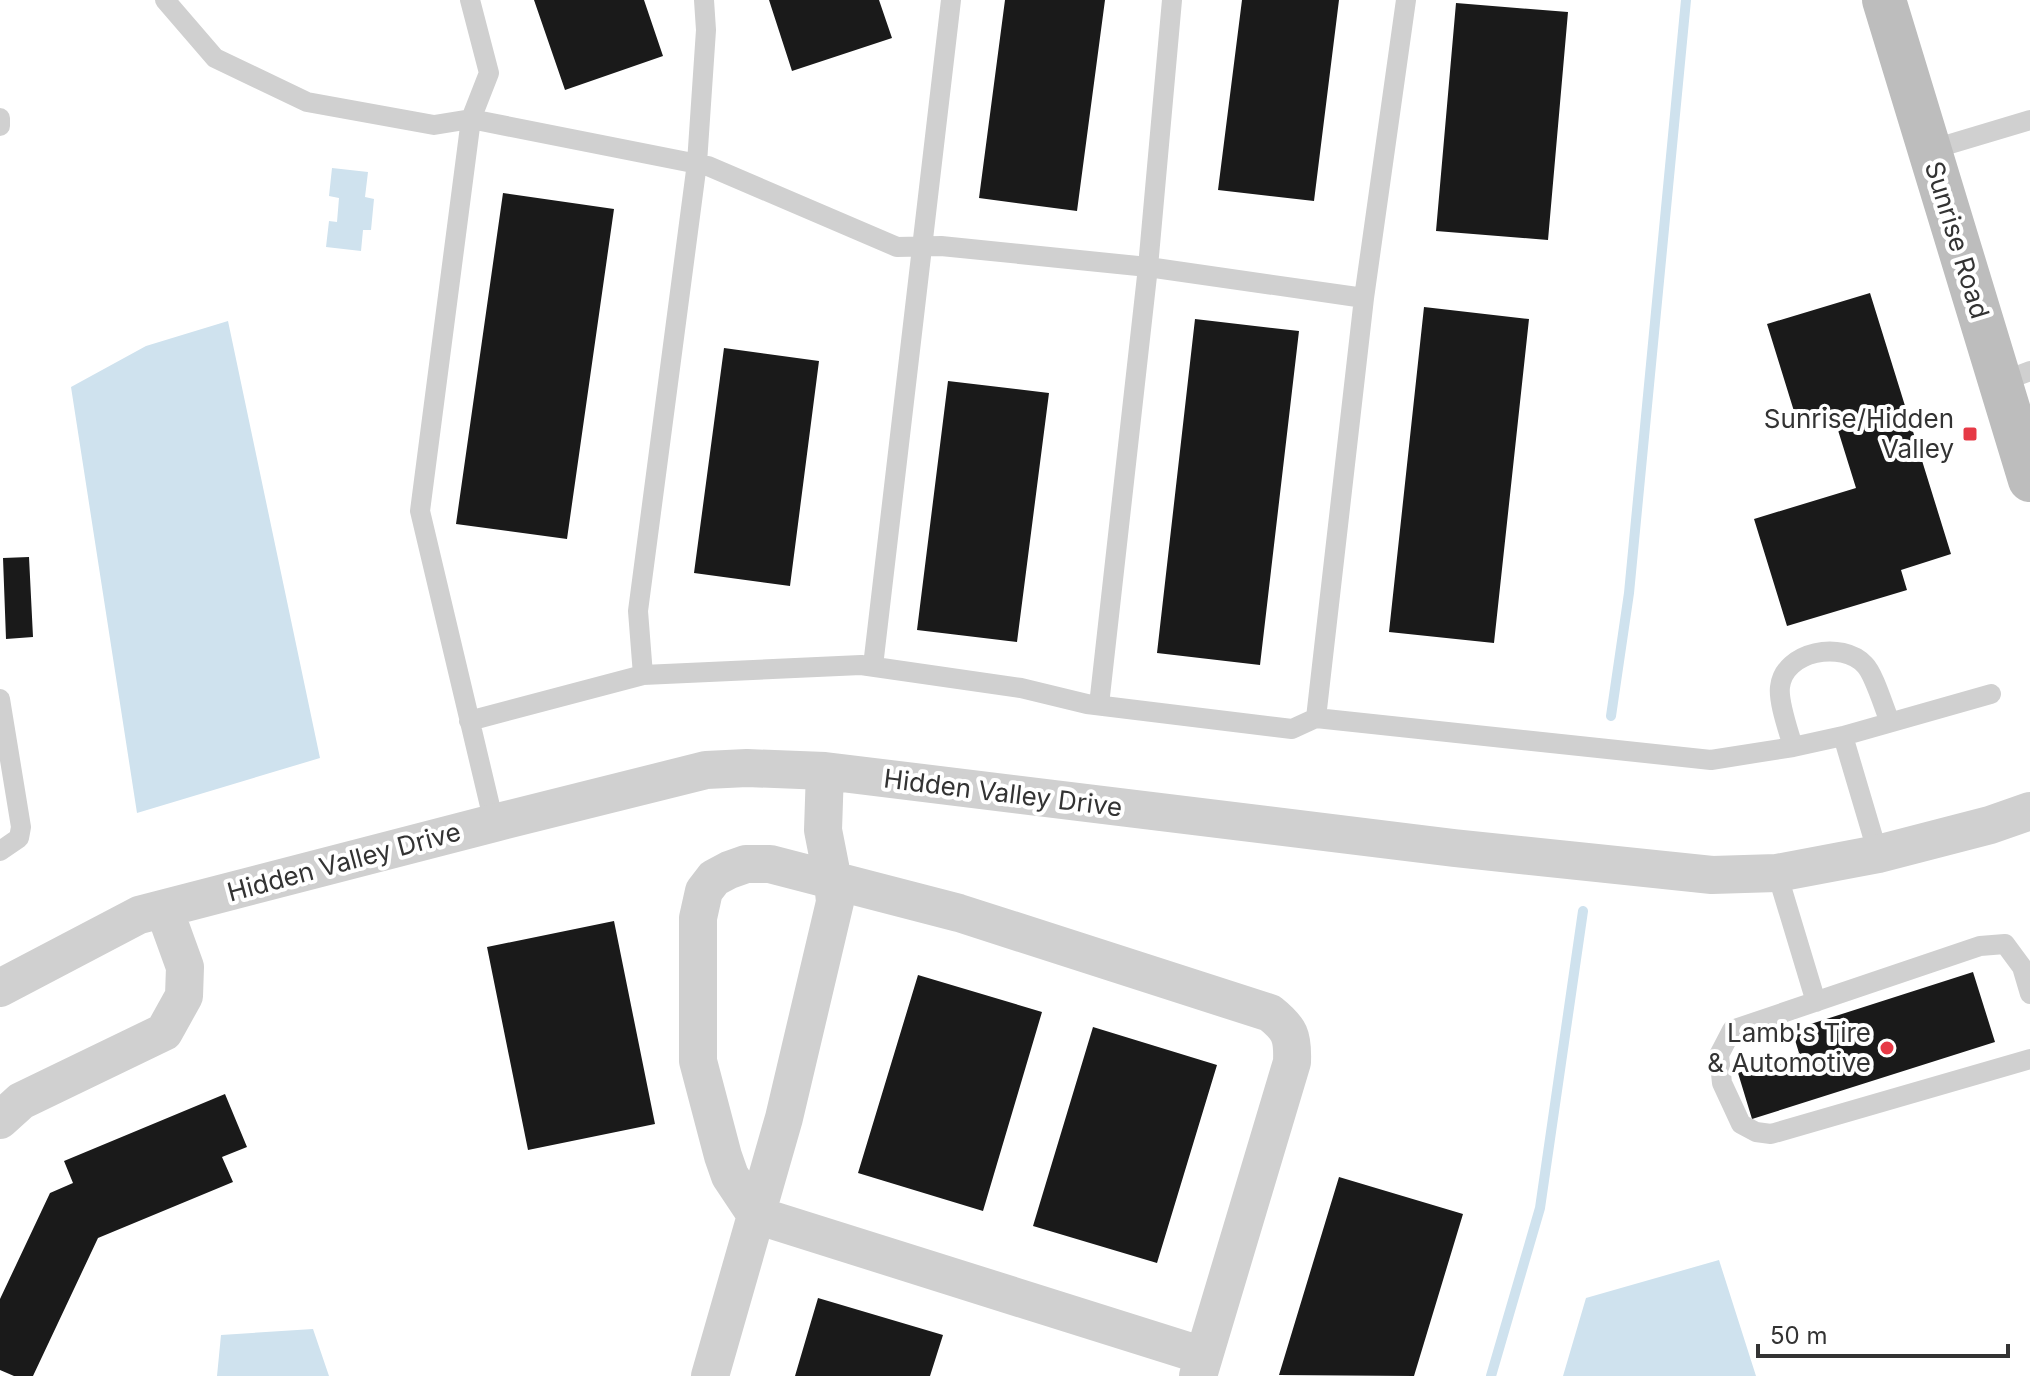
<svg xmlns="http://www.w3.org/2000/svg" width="2030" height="1376" viewBox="0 0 2030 1376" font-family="Inter,sans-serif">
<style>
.water{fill:#cfe2ee}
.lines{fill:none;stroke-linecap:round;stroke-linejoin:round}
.stream{stroke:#cfe2ee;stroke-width:10}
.building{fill:#1a1a1a}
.lane{stroke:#d0d0d0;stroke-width:20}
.street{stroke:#d0d0d0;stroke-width:38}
.secondary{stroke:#bdbdbd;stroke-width:44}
.poi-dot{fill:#e63946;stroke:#fff;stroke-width:3}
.labels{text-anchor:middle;stroke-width:8;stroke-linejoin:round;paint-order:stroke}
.street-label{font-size:26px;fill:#333;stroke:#fff}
.poi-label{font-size:26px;fill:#333;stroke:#fff;text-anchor:end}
</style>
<rect width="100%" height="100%" fill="#fff"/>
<path class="water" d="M332,168l36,4 -3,25 9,2 -3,31h-8l-2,21 -35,-4 3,-26 8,1 2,-24 -10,-2z
M228,321l92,437 -183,55 -66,-426 75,-41z
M1719,1260l37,116h-193l23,-78z
M313,1329l16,47h-112l4,-41z"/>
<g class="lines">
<path class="stream" d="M1611,716l18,-123 57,-593
M1491,1376l49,-168 43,-297"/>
</g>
<path class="building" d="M534,0h110l19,56 -98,34z
M769,0h110l13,38 -100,33z
M1005,0h100l-28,211 -98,-13z
M1242,0h97l-25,201 -96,-11z
M1456,3l112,9 -20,228 -112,-9z
M503,193l111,16 -47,330 -111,-15z
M1870,293l81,261 -50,16 6,20 -120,36 -33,-107 102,-31 -24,-77 -35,10 -30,-97z
M1424,307l105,12 -35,324 -105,-11z
M1195,319l104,12 -39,334 -103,-12z
M724,348l95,13 -29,225 -96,-13z
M948,381l101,12 -32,249 -100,-12z
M29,557l4,80 -27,2 -3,-81z
M614,921l41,203 -127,26 -41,-203z
M1973,972l22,70 -243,77 -14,-46 61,-20 -7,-23z
M918,975l124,37 -59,199 -125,-38z
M1093,1027l124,38 -60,198 -124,-37z
M225,1094l22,53 -25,10 11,25 -135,56 -65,138h-19l-14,-6v-71l50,-106 23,-10 -9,-22z
M1339,1177l124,37 -49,162 -135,-1z
M818,1298l125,37 -13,41h-135z"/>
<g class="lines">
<path class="lane" d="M165,0l50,58 92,44 127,23 37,-6 18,-46 -19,-73
M0,118v8
M1930,150l100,-30
M1364,298l42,-298
M2001,382l29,-11
M873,666l78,-666
M643,675l-5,-64 59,-448 9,-133 -2,-30
M0,699l21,128 -2,11 -19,13
M1099,705l49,-438 24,-267
M1316,718l395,42 82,-13 50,-11 35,118
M469,721l174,-46 218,-10 160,23 66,16 205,25 24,-11 48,-420 -216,-31 -207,-21 -44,1 -189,-81 -237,-47 -51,392 74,312
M1843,736l148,-42
M1793,747c-4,-15 -15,-45 -13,-60 4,-36 62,-47 85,-22 9,9 19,43 25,57
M1777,873l39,129
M2030,994l-8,-27 -17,-23 -25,2 -248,84 -13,25 3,28 19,41 15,8 15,2 259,-75"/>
<path class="street" d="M0,988l139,-73 355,-92 212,-53 41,-2 78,3 629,77 258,27 65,-2 101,-19 112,-29 40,-14
M0,1120l21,-19 143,-69 20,-36 1,-29 -21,-58
M710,1376l74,-258 51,-216 -2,-21 -10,-51 2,-59
M1198,1376l6,-20 88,-294c1,-26 -2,-33 -22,-49l-311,-100 -189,-49h-24l-17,6 -15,8 -10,13 -6,27v143l25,95 7,20 26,39 448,141"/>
<path class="secondary" d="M1884,0l146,480"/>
</g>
<g class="poi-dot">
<rect x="1962" y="426" width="16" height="16" rx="4"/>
<circle cx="1887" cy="1048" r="8"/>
</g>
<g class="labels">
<g class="street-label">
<text transform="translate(1957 240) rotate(73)" y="9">Sunrise Road</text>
<text transform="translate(1003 793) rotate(7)" y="9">Hidden Valley Drive</text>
<text transform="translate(344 862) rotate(-15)" y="9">Hidden Valley Drive</text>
</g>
<g class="poi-label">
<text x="1954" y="428">Sunrise/Hidden<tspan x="1954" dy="30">Valley</tspan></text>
<text x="1871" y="1042">Lamb's Tire<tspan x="1871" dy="30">&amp; Automotive</tspan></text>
</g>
</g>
<path d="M1758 1344v12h250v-12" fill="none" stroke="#333333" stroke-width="4"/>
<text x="1770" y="1344" font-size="24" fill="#333333" stroke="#ffffff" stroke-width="6" paint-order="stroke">50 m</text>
</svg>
